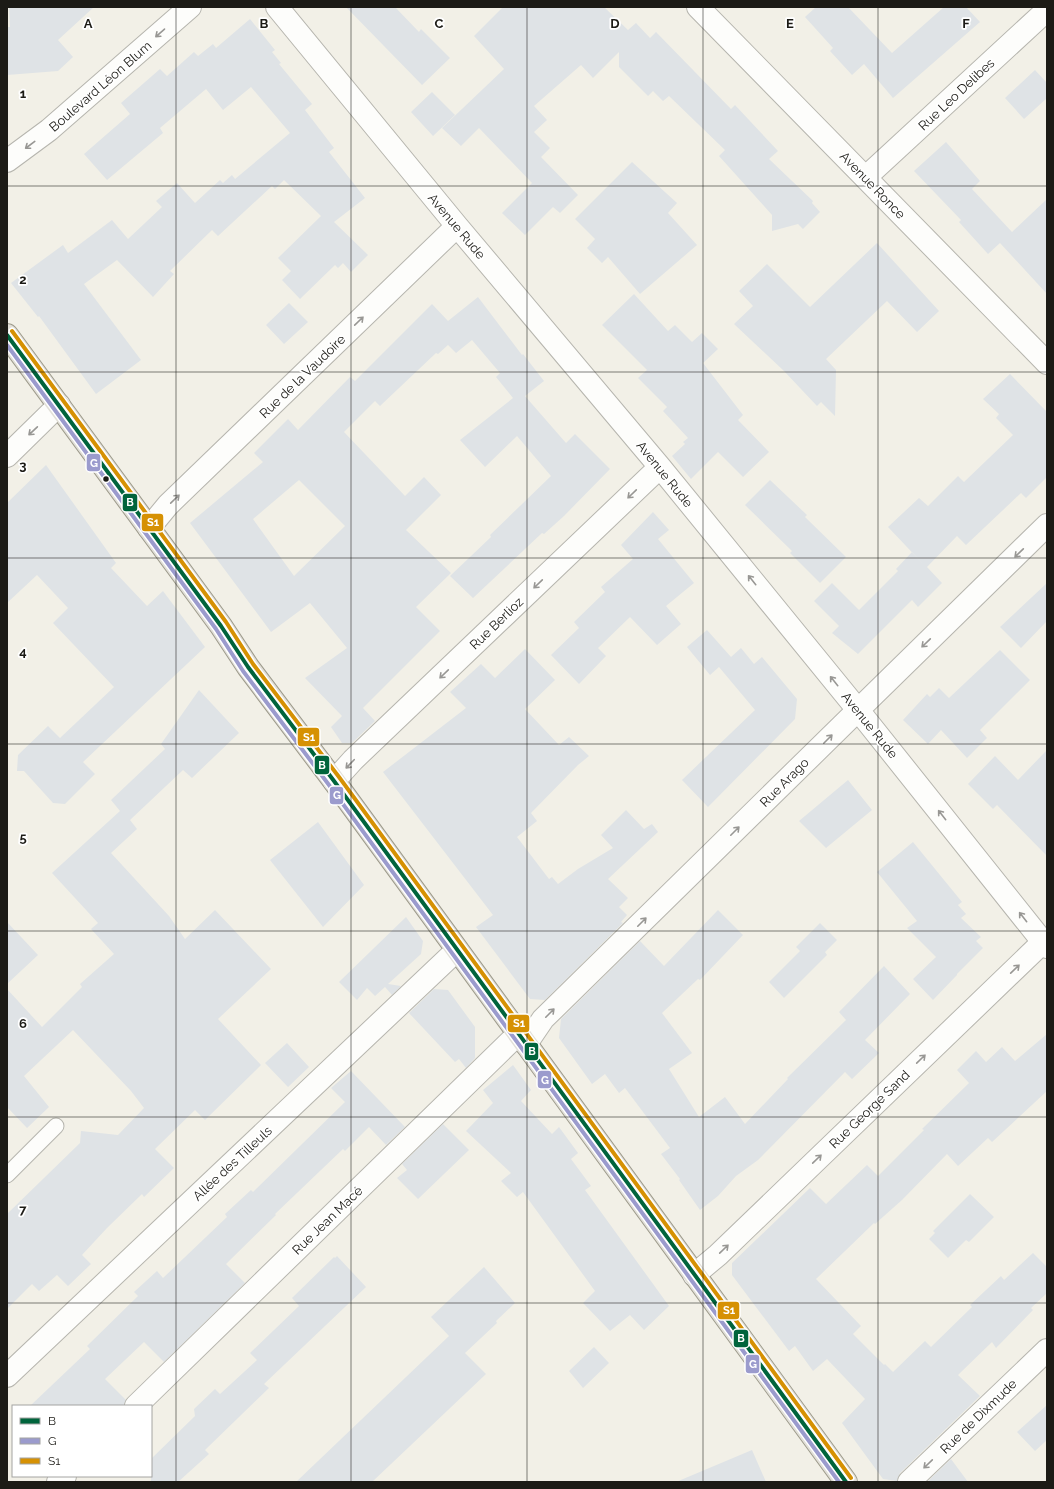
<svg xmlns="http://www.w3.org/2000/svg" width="1054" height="1489" viewBox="0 0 1054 1489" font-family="Raleway,sans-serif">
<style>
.building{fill:#dfe3e6;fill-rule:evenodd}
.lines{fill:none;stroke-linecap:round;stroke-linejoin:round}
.lane-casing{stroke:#b6b5ae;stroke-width:17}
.street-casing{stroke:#b6b5ae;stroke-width:24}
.primary-casing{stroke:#9d9a8b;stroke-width:24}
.lane{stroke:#fdfdfb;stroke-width:15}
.street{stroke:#fdfdfb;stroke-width:22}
.primary{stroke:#e2e0d9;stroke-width:22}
.bus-1-casing{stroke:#fff;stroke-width:7}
.bus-2-casing{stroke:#fff;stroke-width:7}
.bus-3-casing{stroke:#fff;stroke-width:7}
.bus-1{stroke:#00643c;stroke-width:4}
.bus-2{stroke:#9b9bcd;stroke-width:4}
.bus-3{stroke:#d69103;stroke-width:4}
.oneway{stroke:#989794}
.grid{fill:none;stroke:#1c1b16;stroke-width:1;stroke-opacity:0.55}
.bus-dot{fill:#1c1b16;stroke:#fff;stroke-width:1.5}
.labels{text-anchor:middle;stroke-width:3.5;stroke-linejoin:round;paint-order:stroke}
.street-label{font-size:13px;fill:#1c1b16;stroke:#fff}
.grid-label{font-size:13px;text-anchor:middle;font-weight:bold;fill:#1c1b16;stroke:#fff;stroke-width:3.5;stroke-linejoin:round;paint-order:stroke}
.line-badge{stroke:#fff;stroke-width:1.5}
.badge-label{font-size:11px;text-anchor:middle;font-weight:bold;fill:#fff}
</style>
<rect width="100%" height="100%" fill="#f2f0e7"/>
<path class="building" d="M9,7h85l-36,33 15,17 -15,14 -51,4v-48h3z
M346,7h49l24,25 2,-3 29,29 -28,27z
M503,7h101l24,23 8,-7 14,15 6,-6 75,77 4,-4 43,46 -9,8 44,42 -1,2 8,9 -17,17 -5,-5 -26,7v-16l-53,-59 6,-6 -56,-54 -6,5 -10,-10 -5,5 -29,-29v-15l-26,26 -12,-13 -47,41 13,14 -13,12 16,16 -9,9 37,38 -18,18 -7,-6 -28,28 -23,-22 30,-30 -53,-55 -18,18 -19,-18 62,-59 -30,-33z
M816,7h32l44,46 52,-46h22l14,15 -87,76 -29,-34 -12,11 -22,-24 3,-3 -28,-31z
M250,19l25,31 -3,2 9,11 -2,1 33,40 -7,6 29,38 -5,4 36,46 -31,24 34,33 -17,17 -8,-9 -5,5 -3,-3 -35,34 -18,-19 9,-9 -13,-13 43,-42 -37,-36 -9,9 -3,-3 -54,50 -6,-6 -42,41 4,3 -21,23 -36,-37 -33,24 57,76 -45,34 -57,-78 -1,1 -27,-34 52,-38 5,8 44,-33 16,19 34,-32 -6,-6 21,-18 18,20 25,-23 3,3 9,-8 3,4 55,-46 -39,-46 -28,23 -17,-21 -46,39 3,5 -56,47 -23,-26 46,-40 -9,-11 39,-34 7,7 27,-24 4,4 15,-12 3,4z
M1035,70l12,13v15l-23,21 -19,-21z
M432,92l23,23 -22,21 -22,-24z
M946,142l34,39 -8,8 40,43 35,-33v95l-47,-51 -12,11 -29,-32 2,-2 -47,-49z
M632,162l45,41 -9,10 29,32 -57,49 -32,-37 -6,6 -15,-15 8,-9 -20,-20z
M877,243l62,68 -22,21 -30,-31 -61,58 10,11 -1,46 -14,-14 -4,4 -33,-35 -50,-47 19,-18 -14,-15 28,-27 43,43z
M634,294l34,37 7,-6 17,17 10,-9 16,16 -15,14 40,52 -5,5 31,32 -26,25 -25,-25 -27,27 -19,-23 13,-12 -2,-2 5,-4 -25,-27 4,-4 -29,-29 9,-8 -45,-45z
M478,297l44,58 1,-1 21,27 -19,15 41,47 9,-9 35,35 -46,47 -20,18 -2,-1 -69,65 -23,-22 41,-39 -1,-2 61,-59 -34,-40 -32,31 -25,-27 53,-42 -17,-21 4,-4 -28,-33 -16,13 -8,-8 -10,9 -2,-1 -56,53 -5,-5 -31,31 61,64 19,-19 17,18 -35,35 45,43 -35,34 24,24 -77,77 12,13 -23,22h-10l-11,-16 11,-11 -37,-38 42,-30 -37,-45 -39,29 -81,-109 73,-61 -9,-9 34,-34 10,11 52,-53 5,4 77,-77 16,17zM299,480l46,46 -51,50 -41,-57z
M289,303l19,19 -24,22 -18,-19z
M1010,374l37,38v65l-21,21 -5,-5 -55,52 -9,-9 -30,31 15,16 -24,24 -6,-7 -54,54 -26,-21 7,-7 -25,-25 18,-18 27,27 39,-39 -2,-2 16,-17 12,13 -36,-38 31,-29 9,8 30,-30 6,6 49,-47 -17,-17 3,-4 -16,-15z
M46,465l70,98 -5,5 36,38 16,-15 42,56 -122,115 12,12 -30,30 -12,-1 -29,-32h-7l1,-16 30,-29 12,12 54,-51 -61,-64 15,-15 -31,-33 -30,28v-100z
M770,480l37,35 -2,2 41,40 -26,26 -30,-30 2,-2 -47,-46z
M653,512l16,18 -11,9 36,44 -28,23 15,18 -24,21 -27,-28 -32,31 8,8 -27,28 -28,-29 28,-27 -5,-6 31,-30 -4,-5 32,-28 -12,-14z
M1047,583v38l-26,27 -21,-21z
M707,630l24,27 10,-9 13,16 8,-7 35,42 -2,20 -87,88 -26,-27 73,-70 -36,-43 -9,8 -23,-28z
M525,649l30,31 -30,29 34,36 10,-8 20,19 -11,9 -47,48 6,8 -20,16 32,42 3,-2 6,7 20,-15 35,-21 -12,-13 25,-25 18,19 8,-5 6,8 -50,47 20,19 -9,9 8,8 -6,7 2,1 -78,77 -15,-1 -54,-72 17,-12 -110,-143 83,-64 -16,-16 31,-28 14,14z
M1000,650l30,30 -50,50 7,8 -20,20 -26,-28 -13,14 -25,-24 24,-26 3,3 9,-9 10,10z
M199,690l40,43 -47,45 -9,-8 -53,50 7,9 -26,24 58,63 16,23 30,-29 56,59 -53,50 43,46 -56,55 -10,-10 -40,39 19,19 -30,29 -2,-3 -35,34 -25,27 9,9 -23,22 -11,-11 -18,16 -7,-7 -25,25v-95l73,-71 1,-12 37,4 26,-27 -13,-17 -58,-61 -49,46 25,31 -22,21 -20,-21v-118l35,38 40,-40 -2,-3 34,-30 -23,-25 7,-6 -46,-50 68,-62 -9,-11 54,-51 -4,-5z
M1047,750v106l-50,-51 -4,4 -25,-25 27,-28 23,24z
M848,780l24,30 -46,38 -27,-27z
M318,822l46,63 -41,42 -53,-67z
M913,842l49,60 -4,3 8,9 -5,4 20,19 -5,4 7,7 -26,26v1l-24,25 -20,-21 23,-22 -29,-29 10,-7 -40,-49z
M718,910l25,25 -43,45 -2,-1 -36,34 30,40 -23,16 30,48 26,-20 20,27 43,-45 -1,-1 59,-58 -7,-8 45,-46 26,28 -45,46 14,13 -27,26 -7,-7 -87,88 -22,16 -18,20 -18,14 -21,-30 1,-1 -19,-25 9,-6 -45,-60 -6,5 -14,-19 -13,10 -33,-46 2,-19 79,-78 24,25z
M406,917l17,24 -2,13 -33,30 13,2 -9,9 -7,-8 -10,9 -8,-8 -10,12 -18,-18z
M7,922l31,33 -31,29z
M820,923l17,17 -12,12 2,3 -43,43 -15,-16 31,-31 -4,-4z
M434,989l14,1 27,37v31l-9,10 -7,-9 -4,3 -46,-49z
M1047,1034v57l-55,51 -4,-4 -30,28 -11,-12 -45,46 -27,24 -1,-1 -58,56 45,47 -8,8 31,31 1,-1 8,8 32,-31 6,6 41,-40 -2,-2 31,-29 3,4 29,-27 14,14v26l-16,15 2,2 -37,38 -4,-6 -34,33 22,21 -80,77 -3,8 -14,-2 -41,-56 23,-24 -38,-40 -14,12 -18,-25 -6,5 -57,-76v-12l78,-75 16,16 41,-39 11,11 46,-46 -2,-1 47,-46 -12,-13 19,-19 10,11 16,-15 13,14z
M287,1043l22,24 -21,20 -23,-24z
M513,1065l18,25 -10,11 31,33 7,-7 19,26 -7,6 20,27 -6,4 84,116 -25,24 -14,-15 -20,16 -27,-28 12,-12 -72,-99 -6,5 -16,-16 10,-8 -45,-42 27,-28 -10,-13z
M351,1071l54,56 -19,18 -17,-18 -24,24 -2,-2 -68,65 1,1 -50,49 19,19 -81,79 -20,-20 -39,37 21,21 -2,6h-94l60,-57 -3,-3 51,-50 -4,-4 23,-21 6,7 64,-61 -2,-3 26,-24 2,2 92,-90 -14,-14z
M443,1124l26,26 -51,49 -21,-21 10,-8 -5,-6z
M970,1194l24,23 -25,25 -3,-2 -18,18 -19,-19 6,-6 -2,-2z
M337,1256l29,31 -102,97 5,4 -64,62 4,4 -31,28h-27v-23l44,-43 -1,-7 21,-20 5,5 37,-34 -7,-7 49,-47 -7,-8 42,-41 1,1z
M484,1267l31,36 -19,18 1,2 -32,30 21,21 -114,108h-76l153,-146 -18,-19z
M594,1347l15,16 -26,25 -14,-17z
M1047,1405v35l-12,11 -18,-19z
M752,1450l14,32h-90z
M951,1459l17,23h-41z"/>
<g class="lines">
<defs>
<path id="lane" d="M7,1175l49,-49"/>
<path id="street" d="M277,7l180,219 203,241 198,243 189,237
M698,7l349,356
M7,161l42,-31 141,-123
M866,177l181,-167
M7,456l52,-51
M149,528l19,-23 289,-279
M334,781l19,-21 307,-293
M526,1044l17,-25 315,-309 189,-185
M694,1275l24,-20 325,-313
M7,1376l450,-426
M136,1406l382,-372
M58,1482l7,-6
M909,1482l138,-132"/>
<path id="primary" d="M7,335l214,291 27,41 86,114 512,701"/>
</defs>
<use href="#lane" class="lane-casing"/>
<use href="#street" class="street-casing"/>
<use href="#primary" class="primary-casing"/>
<use href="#lane" class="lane"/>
<use href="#street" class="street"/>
<use href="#primary" class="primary"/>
<defs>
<path id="bus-1" d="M7,335l214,291 27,41 86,114 512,701"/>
<path id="bus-2" d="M7,345l209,284 27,42 86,114 510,697"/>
<path id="bus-3" d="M12,331l214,291 27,42 86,113 512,701"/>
</defs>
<use href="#bus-1" class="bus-1-casing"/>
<use href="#bus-2" class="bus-2-casing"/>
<use href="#bus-3" class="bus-3-casing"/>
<use href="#bus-1" class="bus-1"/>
<use href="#bus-2" class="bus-2"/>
<use href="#bus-3" class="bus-3"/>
</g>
<defs><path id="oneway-shaft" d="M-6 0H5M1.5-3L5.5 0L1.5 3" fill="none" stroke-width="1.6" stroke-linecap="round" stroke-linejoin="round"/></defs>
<g class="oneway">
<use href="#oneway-shaft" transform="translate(160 33) rotate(139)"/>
<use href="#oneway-shaft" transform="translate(30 145) rotate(143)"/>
<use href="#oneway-shaft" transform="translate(359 321) rotate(-44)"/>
<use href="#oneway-shaft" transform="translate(33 431) rotate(137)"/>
<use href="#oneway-shaft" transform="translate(632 494) rotate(136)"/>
<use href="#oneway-shaft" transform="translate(175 499) rotate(-44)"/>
<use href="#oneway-shaft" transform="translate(1019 553) rotate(136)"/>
<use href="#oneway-shaft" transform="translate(752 580) rotate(-129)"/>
<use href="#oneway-shaft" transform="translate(538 584) rotate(136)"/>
<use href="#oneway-shaft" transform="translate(926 643) rotate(136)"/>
<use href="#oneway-shaft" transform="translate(444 674) rotate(136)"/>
<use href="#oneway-shaft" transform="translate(834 681) rotate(-129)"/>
<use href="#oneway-shaft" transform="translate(828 739) rotate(-45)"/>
<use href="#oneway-shaft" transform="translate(350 764) rotate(134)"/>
<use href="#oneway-shaft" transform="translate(942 815) rotate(-128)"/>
<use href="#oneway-shaft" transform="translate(735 831) rotate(-45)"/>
<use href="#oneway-shaft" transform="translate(1023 917) rotate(-128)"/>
<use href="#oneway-shaft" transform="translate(642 922) rotate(-45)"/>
<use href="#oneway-shaft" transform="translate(1015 969) rotate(-44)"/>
<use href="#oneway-shaft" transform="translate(550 1013) rotate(-45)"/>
<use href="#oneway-shaft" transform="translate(921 1059) rotate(-44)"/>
<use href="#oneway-shaft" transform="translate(817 1159) rotate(-44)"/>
<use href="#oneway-shaft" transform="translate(724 1249) rotate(-44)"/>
<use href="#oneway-shaft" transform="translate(928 1464) rotate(136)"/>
</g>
<path class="grid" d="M176,7v1475M351,7v1475M527,7v1475M703,7v1475M878,7v1475M7,186h1040M7,372h1040M7,558h1040M7,744h1040M7,931h1040M7,1117h1040M7,1303h1040"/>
<circle class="bus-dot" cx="106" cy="479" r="3.5"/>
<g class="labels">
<g class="street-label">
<text transform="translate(100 86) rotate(-41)" y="5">Boulevard Léon Blum</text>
<text transform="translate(956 94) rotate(-43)" y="5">Rue Leo Delibes</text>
<text transform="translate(873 185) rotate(46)" y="5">Avenue Ronce</text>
<text transform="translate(457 226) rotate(50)" y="5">Avenue Rude</text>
<text transform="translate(302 376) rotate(-44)" y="5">Rue de la Vaudoire</text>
<text transform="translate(665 474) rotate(51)" y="5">Avenue Rude</text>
<text transform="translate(496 623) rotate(-44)" y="5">Rue Berlioz</text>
<text transform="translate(870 725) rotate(51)" y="5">Avenue Rude</text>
<text transform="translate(784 782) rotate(-45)" y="5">Rue Arago</text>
<text transform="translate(869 1109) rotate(-44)" y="5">Rue George Sand</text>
<text transform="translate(232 1163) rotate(-43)" y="5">Allée des Tilleuls</text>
<text transform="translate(327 1220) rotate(-44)" y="5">Rue Jean Macé</text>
<text transform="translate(978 1416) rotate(-44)" y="5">Rue de Dixmude</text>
</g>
</g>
<g class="grid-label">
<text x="88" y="28">A</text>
<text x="264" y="28">B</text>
<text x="439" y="28">C</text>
<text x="615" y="28">D</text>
<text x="790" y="28">E</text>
<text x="966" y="28">F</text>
<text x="23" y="98">1</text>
<text x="23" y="284">2</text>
<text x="23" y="470">3</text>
<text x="23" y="656">4</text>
<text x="23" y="842">5</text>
<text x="23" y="1028">6</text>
<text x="23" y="1214">7</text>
</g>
<g class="line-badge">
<rect x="86" y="453" width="15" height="19" rx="4" fill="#9b9bcd"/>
<rect x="122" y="493" width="16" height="19" rx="4" fill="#00643c"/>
<rect x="141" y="513" width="23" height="19" rx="4" fill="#d69103"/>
<rect x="297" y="727" width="23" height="20" rx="4" fill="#d69103"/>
<rect x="314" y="755" width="16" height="20" rx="4" fill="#00643c"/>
<rect x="329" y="786" width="15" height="19" rx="4" fill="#9b9bcd"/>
<rect x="507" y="1014" width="23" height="19" rx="4" fill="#d69103"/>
<rect x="524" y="1042" width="15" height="19" rx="4" fill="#00643c"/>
<rect x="537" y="1070" width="15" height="19" rx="4" fill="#9b9bcd"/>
<rect x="717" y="1301" width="23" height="19" rx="4" fill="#d69103"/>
<rect x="733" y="1329" width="16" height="19" rx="4" fill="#00643c"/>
<rect x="745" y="1354" width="15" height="20" rx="4" fill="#9b9bcd"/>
</g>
<g class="badge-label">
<text x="94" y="467">G</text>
<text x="130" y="506">B</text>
<text x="153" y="526">S1</text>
<text x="309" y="741">S1</text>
<text x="322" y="769">B</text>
<text x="337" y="799">G</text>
<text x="519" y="1027">S1</text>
<text x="532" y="1055">B</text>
<text x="545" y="1084">G</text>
<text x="729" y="1314">S1</text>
<text x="741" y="1342">B</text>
<text x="753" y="1368">G</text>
</g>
<rect width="1054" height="1489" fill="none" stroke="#1c1b16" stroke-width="16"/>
<rect x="12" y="1405" width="140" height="72" fill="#ffffff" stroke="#a4a4a2"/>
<rect x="20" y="1418" width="20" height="6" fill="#00643c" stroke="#a4a4a2"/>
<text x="48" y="1425" font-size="12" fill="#1c1b16">B</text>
<rect x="20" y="1438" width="20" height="6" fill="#9b9bcd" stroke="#a4a4a2"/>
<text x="48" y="1445" font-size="12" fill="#1c1b16">G</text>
<rect x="20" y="1458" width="20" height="6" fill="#d69103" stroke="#a4a4a2"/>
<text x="48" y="1465" font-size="12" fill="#1c1b16">S1</text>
</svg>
